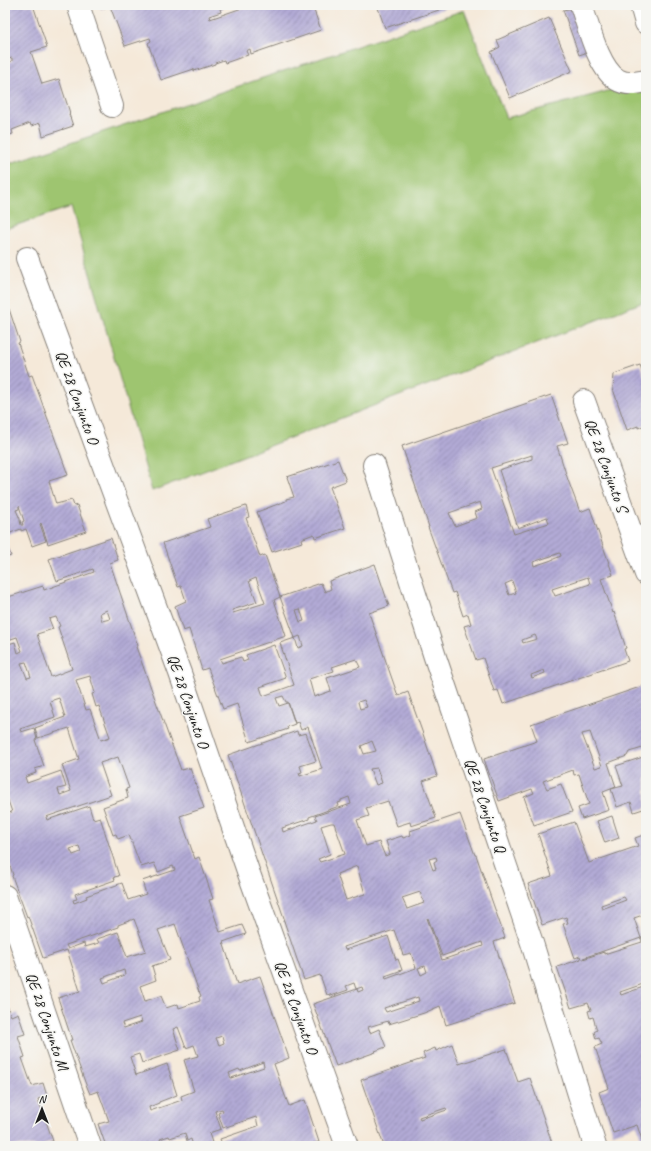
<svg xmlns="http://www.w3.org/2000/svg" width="651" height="1151" viewBox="0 0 651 1151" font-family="Caveat,sans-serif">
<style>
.green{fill:#9ec570;stroke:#5d7046}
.building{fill:url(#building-hatch);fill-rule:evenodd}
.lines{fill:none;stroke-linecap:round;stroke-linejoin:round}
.minor-casing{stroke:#88827a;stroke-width:24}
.minor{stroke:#fff;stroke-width:22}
.labels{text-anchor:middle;stroke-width:3;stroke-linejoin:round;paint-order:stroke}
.street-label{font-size:16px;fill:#1c1c1c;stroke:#f6f6f2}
</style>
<defs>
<pattern id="building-hatch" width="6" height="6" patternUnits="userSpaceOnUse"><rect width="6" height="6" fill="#b2aad6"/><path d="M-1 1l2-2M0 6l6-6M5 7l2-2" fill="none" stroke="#908aad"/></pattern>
</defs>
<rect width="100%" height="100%" fill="#f6f6f2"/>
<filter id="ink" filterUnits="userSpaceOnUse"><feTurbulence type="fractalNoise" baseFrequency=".025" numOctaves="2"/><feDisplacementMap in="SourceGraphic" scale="8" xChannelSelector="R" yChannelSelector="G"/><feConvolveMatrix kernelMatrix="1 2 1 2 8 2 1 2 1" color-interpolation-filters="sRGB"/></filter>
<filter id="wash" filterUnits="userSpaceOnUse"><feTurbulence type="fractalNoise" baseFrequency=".012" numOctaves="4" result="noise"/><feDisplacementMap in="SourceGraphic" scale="16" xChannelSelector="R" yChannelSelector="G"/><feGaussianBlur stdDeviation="0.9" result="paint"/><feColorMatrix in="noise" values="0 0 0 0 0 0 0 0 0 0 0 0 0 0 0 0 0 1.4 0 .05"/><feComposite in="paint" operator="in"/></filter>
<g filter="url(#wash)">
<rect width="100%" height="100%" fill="#f5e9d9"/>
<path class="green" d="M464,10l42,108 140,-37v220l-494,190 -81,-284 -66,22v-64z"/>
<g id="blocks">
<path class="building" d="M5,5h28l14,42 -16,5 11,32 17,-5 11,34 -1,1 4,12 -30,10 -3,-13 -9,3 -1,-3 -18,7 1,4 -8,2v-73l7,-2v-3l-7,2z
M99,5h131l-10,4 1,3 -12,4 1,3 41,-14h61l9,25 -70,24 -1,-5 -4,2 2,4 -23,8 -1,-3 -9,3v1l-21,7v-2l-33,11 -13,-37 3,-2 -1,-3 -25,8 -15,-40 -9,3z
M377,5h77l-69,23z
M573,8l15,44 -9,3 -16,-45z
M549,18l23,53 -62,27 -19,-46 9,-5 -3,-7z
M5,303l2,6h2l11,33 -2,1 11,33 3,-1 36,100 -19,6 7,23 16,-4 2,6 3,-1 9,26 -38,13 -7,-21 -1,1 6,17 -14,5 -6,-17 -5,2v-2l-16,6zM19,506l5,15 -2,1 1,3h-2l-1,-5v-1l-4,-9 3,-1z
M640,365l5,13h1v47l-8,3v-2l-11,4 -14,-41 1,-15z
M551,395l17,48 -11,3 11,34 12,32 10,-4 23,67 -12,4 12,34 1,-1 12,36 -2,1 4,12 -125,43 -5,-14 -4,1 -11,-33 -7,2 -12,-34 7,-2 -3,-10 -5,2 -8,-24 -3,1 -24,-66h1l-27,-81zM532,455v4l-33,11 19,58 29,-11 2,6 -35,11 -23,-66zM480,502l2,7 -7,3 2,6 -22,8 -6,-13zM560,553l1,3 -12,5 -15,5 -1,-4zM588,577l2,7 -35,12 -3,-7zM512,581l4,12 -7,2 -4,-11zM535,635l2,4 -14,4 -1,-3zM544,670l1,3 -13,5 -1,-3z
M338,460l8,21 -16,6 15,41 -30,10 -1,-4 -13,5 1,3 -30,10 -15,-40 29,-11v-2l8,-2 -7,-20z
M246,506l3,11 -3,1 14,39 5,-2 15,42 41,-14 4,9 6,-3 -2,-8 46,-17 14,42 -20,7 29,83 10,-4 15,42 14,42 -14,5 13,37 -25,8 -1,-4 -13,4 -9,-25 -22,7 3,8 -12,4 9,26 13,-4 6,14 5,-2 -4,-13 16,-5 1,2 8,-3 -1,-4 50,-17 15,41h1l29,83 -11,4 21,61 -69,22 -6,-19 -16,7 -35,11 -1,-3 -20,6 2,6 9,-4 7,18 -11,4 1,1 -40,14 -23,-62 44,-15 1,3 5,-2 -1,-3 -6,2 -2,-6 -8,3 2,4 -17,6 -1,-2 -3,1 -7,-20 -16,5 -20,-59h1l-57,-166 69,-24 1,4 8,-2 10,28 -16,5 2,6 -3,1 1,3 22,-7 -14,-42 -7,3 -3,-8 -3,1 -7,-21h-2l-3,-6 -7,2 3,8 9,-3 7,21 -8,3 1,2 -39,13 -12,-38 -14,5 -15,-41 -6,2 -13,-41 -6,2 -8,-25 11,-5 -5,-15 -3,1 -15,-44 47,-16 -3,-8zM256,578l9,25 -32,10 -1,-3 25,-8 -8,-21zM280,597l15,41 5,-2 3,10 -5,2 -3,-10 -15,5 14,42 -31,11 -3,-9 26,-9 -12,-33 -28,10 2,5 -5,2 -2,-5 -19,6 -2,-4 66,-23 -12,-36zM300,609l4,12 -4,1 -4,-12zM356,659l4,8 -33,11 4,13 -17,6 -5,-18 25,-8 -2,-4zM364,700l3,7 -7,2 -2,-7zM372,741l4,10 -12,3 -3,-8zM377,768l5,15 -6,2 -6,-16zM349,797l2,7 -36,12 2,4 -34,12 -1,-4 27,-9v-2l30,-11 -1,-3 3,-1v-2zM331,823h3l11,31 -25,8 -2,-3 12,-5 -9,-28zM436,857l1,3 -3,2 2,7 -3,1 -4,-11zM357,866l8,28 -19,6 -9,-26zM420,892l4,11 -17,6 -5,-11zM427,918h1l14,38 40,-14 1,4 -41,14zM394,930l9,25 8,-2 5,15 -30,11 -1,-3 17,-6 -4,-11 -2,1 -8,-24 -43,14 -1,-3zM425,966l2,6 -6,3 -3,-7zM418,997l1,4 -33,11 -2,-4z
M111,538l7,22 -8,3 28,83 -2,1 45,123 9,-2 14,40 -24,8 15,43 4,-2 14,42 -4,1 11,32 22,-7 4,9 -23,8 14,42 23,-8 29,82 -15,6 10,29 5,13 16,-6 14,42 -14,4h-82l-3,-7 38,-13 -2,-9 -33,11 -5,-15 5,-2 -1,-2 -7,2 6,18 -12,4 4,13h-20l-2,-7 -4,2 -2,-8 -15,5 -1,-2 -9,3 3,7h-57l-8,-22 11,-3 -11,-30 -8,3 -5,-12 -15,-42h2l-14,-42 22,-7 -13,-41 -24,8 -15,-42 -1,1 -15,-41 1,-1 -8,-25v-36l7,-2 -7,-20v-147l10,-3 3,11 4,-2 -5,-14 -12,4v-43l38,-12 1,4 50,-18 -1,-3 -36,12 -8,-22zM107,610l3,9 -8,2 -2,-8zM56,617l4,9 -2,1 14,42 -21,8 -14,-43 16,-5 -4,-10zM26,662l5,15 -4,1 -6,-15zM90,676l5,17 -3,1 4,13 3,-1 11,31 -9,3 -11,-31 -4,1 -10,-30zM59,698l6,19 -30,11 3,10 31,-10 10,31 -17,6 9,26 -11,4 -2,-6 8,-2 -5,-16 -34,12 -2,-6 11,-4 -1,-4 9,-3 -9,-26 2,-1 -3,-11 -13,4 -1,-3 35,-12 -5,-16zM118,757l11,31 -3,1 2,9 -25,9 10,28 3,-1 2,5 11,-4 12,32 13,-4 4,9 15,-6 2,4 -33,11 4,13 -18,6 -6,-17 -36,13 1,2 -13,5 -1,-3 4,-1 -2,-5 40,-14 -1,-3 5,-1 -19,-59 -7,2 -4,-13 -42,14 -1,-3 65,-22 -11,-32zM79,846l2,6 -8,3 -3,-6zM134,919l12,32 -19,6 -9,-25 -21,7 2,4 -14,4 -1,-4 -16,6 -2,-4 52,-18v-2zM175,924l24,68v-1l2,5 -2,1 1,4 -21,7 -1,-4 -12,4 -5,-12 -16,5 -5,-15 16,-6 -4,-14 18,-6 -12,-30zM124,970l1,5 -21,8 -2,-5zM140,1017l2,5 -18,6 -2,-5zM178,1027l8,21 8,-3 4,11 -14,4 10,31 -13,5 1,4 -32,11 -1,-4 10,-4v-1l18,-7 -10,-31 -31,11 -6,-18 9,-3 3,9 38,-13 -7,-21zM222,1036l2,7 -5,2 -3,-7zM263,1062l1,5 -33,11 -2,-5 10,-4 1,2z
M5,540l6,16 -6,2z
M646,685v62l-17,5 -2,4 -19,7 8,24 -13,5 6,18 -27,9 -4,-11 11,-4 -10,-30 -5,1 -1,-5 -30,11 4,8 14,-5 11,28 -38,13 -10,-28 10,-4 -2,-4 -33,12 -15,-42 53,-18 -6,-17zM590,732l12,34 -7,2 -13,-34z
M646,756v52l-12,4 -3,-10 -14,5 -6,-18 12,-3 -7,-20z
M612,816l7,22 -14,5 -8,-22z
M574,822l15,41 49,-17 -3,-8 11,-4v80l-12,4 7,20 -58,20v1l21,-7v2l38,-12 -1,-4 5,-1v46l-26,9 1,3 25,-9v160h-2l-7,-21 -24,8 -14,-41 10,-4 -14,-41 7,-3 -3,-6 -3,1 -2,-7 3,-2 -4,-13 -3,1 -2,-7 3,-1 -3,-7 -17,5 -14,-41 24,-8 -1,-3 -5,2 -12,-34 5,-1 -2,-6 -24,8 -14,-41 24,-8 -14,-42zM624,897l2,3 -24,9 -1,-4z
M5,1000l6,16 7,-3 7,21 -7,2 7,21 -3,1 10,28 11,-3 4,13 -9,3 15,42 -9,3 1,1 -3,1h-37v-77l4,-2 -2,-4 -2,1z
M452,1044l7,20 47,-15 12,33 12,-4 23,68h-169l-23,-66 64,-22 -2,-5 12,-5 1,3zM446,1108l1,2 -27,9 -1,-2z"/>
</g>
</g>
<g filter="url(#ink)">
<use href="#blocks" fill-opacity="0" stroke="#88827a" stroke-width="1"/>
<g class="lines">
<defs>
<path id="minor" d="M78,5l34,101
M581,5c7,20 18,65 37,75 8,5 19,3 28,1
M641,5l5,18
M27,258l153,415 68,198 99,275
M584,401l62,173
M374,465l61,192 97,286 63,203
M5,896l85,250"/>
</defs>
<use href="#minor" class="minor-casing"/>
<use href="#minor" class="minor"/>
</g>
</g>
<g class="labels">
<g class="street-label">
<text transform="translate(78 397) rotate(70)" y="6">QE 28 Conjunto O</text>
<text transform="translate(607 465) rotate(70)" y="6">QE 28 Conjunto S</text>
<text transform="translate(189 701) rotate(71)" y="6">QE 28 Conjunto O</text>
<text transform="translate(486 805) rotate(71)" y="6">QE 28 Conjunto Q</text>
<text transform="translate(297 1007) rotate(70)" y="6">QE 28 Conjunto O</text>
<text transform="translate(48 1021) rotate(71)" y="6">QE 28 Conjunto M</text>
</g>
</g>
<rect width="651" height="1151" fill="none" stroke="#f6f6f2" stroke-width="20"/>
<g transform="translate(42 1109)" stroke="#f6f6f2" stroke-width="3" paint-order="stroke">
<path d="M0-3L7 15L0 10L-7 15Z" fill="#1c1c1c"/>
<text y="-6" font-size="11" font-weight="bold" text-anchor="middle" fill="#1c1c1c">N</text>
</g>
</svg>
